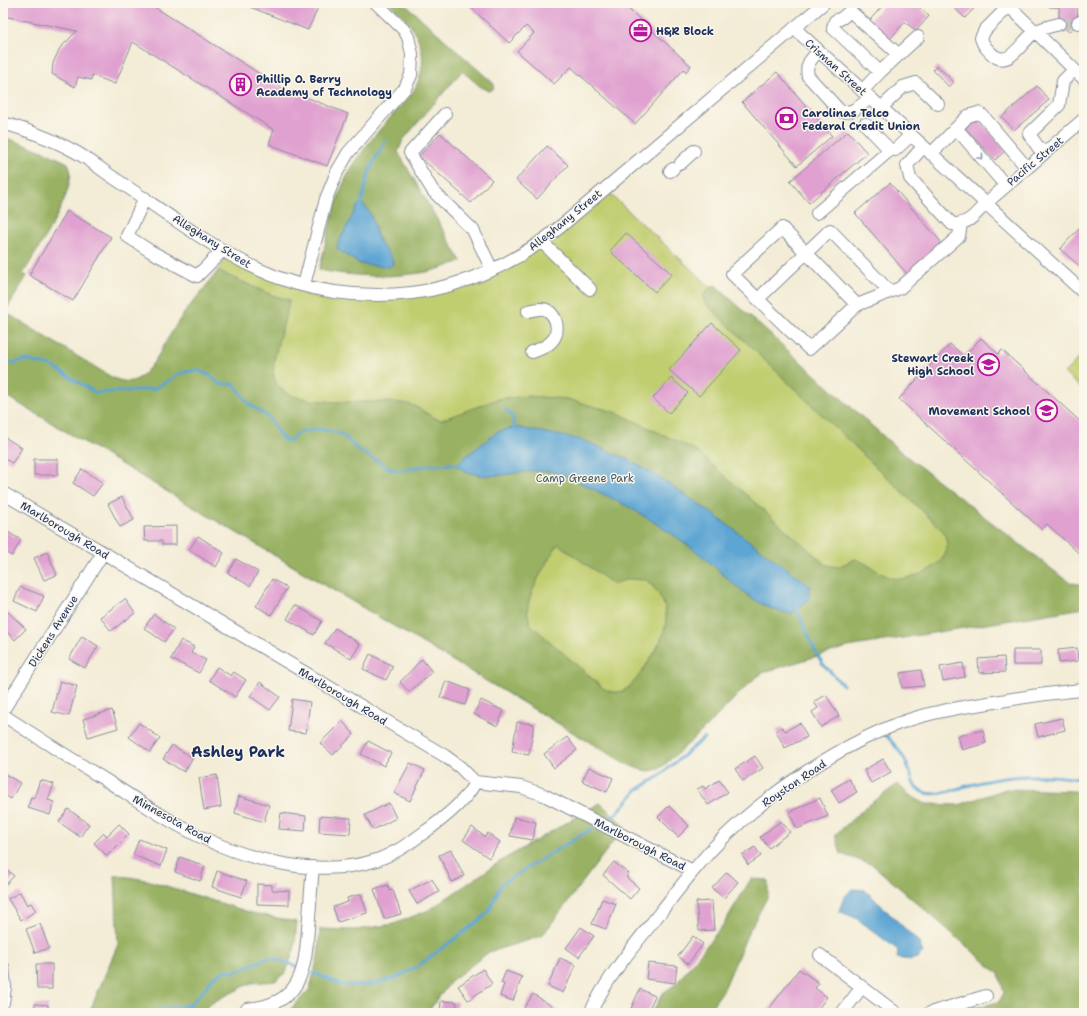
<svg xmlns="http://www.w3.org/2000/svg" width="1087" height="1016" viewBox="0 0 1087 1016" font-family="'Shantell Sans',sans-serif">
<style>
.green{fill:#c1ce70;stroke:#6e7e67}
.forest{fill:#98b162;stroke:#5a7060;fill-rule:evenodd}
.water{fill:#5da5d3;stroke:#3c6a98}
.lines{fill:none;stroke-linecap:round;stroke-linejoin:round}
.stream{stroke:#5da5d3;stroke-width:3}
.building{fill:#e0a1d0}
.minor-tunnel{stroke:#c8c6be;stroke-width:12;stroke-dasharray:12 6;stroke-linecap:butt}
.minor-casing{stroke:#878e9a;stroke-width:14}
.minor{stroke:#fff;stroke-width:12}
.oneway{stroke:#8d97ae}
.labels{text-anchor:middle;stroke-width:3;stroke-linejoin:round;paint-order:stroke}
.poi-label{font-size:11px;font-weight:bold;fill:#1b2f5e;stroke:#fbf7ec;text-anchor:start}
.street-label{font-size:11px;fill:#1b2f5e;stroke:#fbf7ec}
.park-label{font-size:11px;fill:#445762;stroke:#fbf7ec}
.district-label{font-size:15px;font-weight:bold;fill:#1b2f5e;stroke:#fbf7ec}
</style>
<rect width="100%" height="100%" fill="#fbf7ec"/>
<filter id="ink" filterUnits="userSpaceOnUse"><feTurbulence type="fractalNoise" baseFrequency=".025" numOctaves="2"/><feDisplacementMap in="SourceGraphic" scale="8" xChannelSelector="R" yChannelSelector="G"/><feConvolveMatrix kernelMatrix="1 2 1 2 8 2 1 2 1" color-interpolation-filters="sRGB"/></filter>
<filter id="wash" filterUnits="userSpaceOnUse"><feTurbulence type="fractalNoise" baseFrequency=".012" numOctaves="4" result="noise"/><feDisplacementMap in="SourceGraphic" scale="16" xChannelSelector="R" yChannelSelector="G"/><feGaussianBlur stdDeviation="0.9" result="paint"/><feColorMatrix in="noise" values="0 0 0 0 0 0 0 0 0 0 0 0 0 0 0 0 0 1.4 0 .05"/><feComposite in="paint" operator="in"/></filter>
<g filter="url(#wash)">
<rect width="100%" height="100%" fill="#f3ecd6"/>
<path class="green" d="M607,191l445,413 -216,41 -72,27 -117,78 -24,12 -620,-368 138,2 87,-142 32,17 102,25 113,-17z
M1084,353v38l-20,-18z"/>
<path class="forest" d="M389,3h15l90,81 -1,5 -4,2 -8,-4 -19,-16 -59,69 -5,12 63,109c-11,4 -23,9 -35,11 -35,6 -71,5 -107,-2 7,-27 12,-56 23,-83 15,-36 46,-66 71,-95 21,-37 5,-64 -24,-89zM368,209l11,32 -24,20 -5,-5z
M3,137l40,14 25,12c14,22 -33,90 -45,111l4,2 -22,36 108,66c9,3 17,6 26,0 16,-11 28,-40 39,-56 12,-18 27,-34 40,-51l54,24 17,5c-2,20 -21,63 -14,80 11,33 105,17 133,24 12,3 21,13 33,16l57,-21 29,-3 40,3 51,14 77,37 131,115 12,2 17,-8c13,4 24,15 37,19 14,4 41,-7 50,-19 7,-8 5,-18 2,-27l-238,-228c-6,-10 0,-14 9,-19l186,167 161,125 10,6 12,2v23l-236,39 -84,25 -9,6 -61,61 -31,27c-14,10 -27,2 -40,-4l-620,-368zM558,544l55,40 15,-5 18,1c34,30 19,58 -3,90 -6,8 -14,21 -25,22 -5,1 -11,-2 -15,-4l-73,-64c-2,-7 -3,-12 -2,-19 3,-16 20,-46 30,-61z
M898,784l11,11 17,9 33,1 47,-16 68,2 10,2v219l-132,1 47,-11 5,-9 -5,-19 -126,-109 -32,-11 -6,-19 32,-29z
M600,803l25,23 -83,110 -53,16 -37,28 -25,33h-140l23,-24 8,-33 2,-27 36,1 38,-6 35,-14 72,-49z
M115,875l32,5 105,33 45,9 -3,28 -8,22 -11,9 -24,2 -36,18 -17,12h-109l29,-69z
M751,879l17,1v16l-20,37 -24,56 -17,24h-55l11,-20 13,-9 47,-59z"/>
<path class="water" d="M362,204c12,7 11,25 17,37 5,9 14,13 14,23l-3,3 -30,-3 -23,-15 1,-6 20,-38z
M515,427l68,13 46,20 30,17 54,37 97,72 -1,13 -18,15c-40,-6 -64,-39 -94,-62 -30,-23 -64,-44 -98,-60 -13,-6 -28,-15 -42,-19 -35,-9 -69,16 -102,-8l42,-33z
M852,889l13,1 53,51 5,11c-8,10 -14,8 -26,6l1,-8 -42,-32 -17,-7 5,-14z"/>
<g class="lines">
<path class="stream" d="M360,208l9,-36 16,-31
M3,362l10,1 12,-3 27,6 44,27 58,-4 27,-16 16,-3 14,6 8,8h15l15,20 19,13 13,20 4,4 6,-1 5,-6 6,-2 15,-3 18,3 8,3 15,15 33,19 8,2 30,-6 29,-1
M505,409l7,7 3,14
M796,607l20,46 7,11 20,21
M885,734c9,10 19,21 24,35 3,7 3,17 10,21 13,8 31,1 44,-3 39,-12 81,-14 121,-7
M605,821l11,-7 21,-24 21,-13 46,-39
M313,973l30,12h25l28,-7 22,-12 63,-47 8,-8 12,-27 95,-58
M151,1013l7,-3 30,-5 7,-5 18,-22 9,-6 6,-2 5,2 8,-3 26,-11h7l24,9"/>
</g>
<g id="blocks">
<path class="building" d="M3,3h145l142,90 1,-2 57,23 -21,52 -58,-22 5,-14 -141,-88 -18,42 -23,-9 -1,5 -13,-3 -3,10 -23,-13 1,-11 7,-15 17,-17 -74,-15z
M240,3h80l-12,27z
M466,3h156l69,63 -5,6 -2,-3 -49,55 -64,-57 -17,17 -37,-33 17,-18 -8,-7 -17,17z
M885,3h29l15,13 -13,15 -11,-9 -15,17 -21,-18z
M949,3h30l-14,15z
M1045,3h39v2l-7,1 1,17 -9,9 -10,-8v-17h-9z
M937,66l17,16 -5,5 -16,-17z
M777,72l55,64 -35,30 -55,-64z
M1037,86l12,14 -35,30 -12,-13z
M977,117l29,33 -11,10 -30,-33z
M848,131l19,22 -58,50 -19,-22z
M440,133l52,47 -21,23 -52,-47z
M547,146l21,19 -31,34 -21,-19z
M890,183l52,60 -35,31 -52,-61z
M67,211l44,26 -38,64 -44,-26z
M1084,223v47l-24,-21z
M626,233l46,41 -17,18 -45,-41z
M712,323l29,27 -42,46 -30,-26z
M981,338l17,16 4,-4 82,75v133l-37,-34 -5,6 -143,-131 51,-55 14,12z
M671,378l17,15 -19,20 -16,-15z
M3,436l19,12 -10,15 -9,-5z
M34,459h24v16h-24z
M82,469l21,14 -10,13 -20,-13z
M122,497l12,23 -14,7 -12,-23z
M176,526v19h-14v-4h-17l-1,-14z
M3,529l18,11 -9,16 -9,-5z
M198,536l26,17 -8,14 -27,-17z
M47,552l10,23 -13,5 -10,-22z
M236,559l22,13 -8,14 -22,-13z
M272,579l15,9 -16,27 -15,-9z
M20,587l24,9 -7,16 -23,-11z
M125,599l10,14 -24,18 -11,-14z
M295,605l27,16 -8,14 -27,-16z
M8,612l18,17 -11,11 -12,-12v-11z
M154,614l20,15 -10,13 -20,-14z
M335,628l25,16 -9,15 -26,-16z
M82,636l16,10 -13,22 -16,-9z
M181,640l13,7 -3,6 15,7 -7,13 -28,-14z
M1077,648l1,13 -19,2 -1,-13z
M1013,650h28v15h-28z
M370,654l23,12 -7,14 -23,-11z
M1004,657l1,15 -26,1 -1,-14z
M422,659l10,13 -23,20 -9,-10z
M963,663l2,14 -22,4 -3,-14z
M217,667l14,9 3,-4 12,8 -11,17 -26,-17z
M921,670l3,16 -22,2 -2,-15z
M60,681l17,5 -8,30 -17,-4z
M446,681l24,9 -5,15 -25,-8z
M260,682l20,15 -10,13 -20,-14z
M826,695l13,21 -18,11 -9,-15 6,-4 -4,-6z
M292,699l18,3 -4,31 -18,-2z
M481,700l23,11 -7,15 -23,-12z
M112,710l6,18 -30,9 -5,-18z
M1062,718l3,12 -27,7 -3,-13z
M342,721l12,13 -21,21 -13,-12z
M517,722l17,2 -5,31 -17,-3z
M139,723l21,15 -10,14 -21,-15z
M800,723l7,14 -22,11 -9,-17 6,-4 3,4z
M983,730l3,13 -24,7 -4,-14z
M567,737l10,13 -23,18 -10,-14z
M368,741l23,12 -7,13 -23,-12z
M172,745l21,13 -9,14 -21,-13z
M755,756l8,12 -20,13 -8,-12z
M883,759l8,13 -20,11 -7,-13z
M410,763l15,7 -15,31 -16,-8z
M589,767l24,11 -6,14 -25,-11z
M3,773l17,10 -9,16 -8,-5z
M217,775l4,32 -17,3 -5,-32z
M849,779l8,13 -18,11 -8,-13z
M40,780l14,4 -6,16 6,2 -4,13 -22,-7 3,-11 3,1z
M719,780l9,12 -20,13 -11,-16 6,-3 2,3z
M239,796l30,9 -5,17 -29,-9z
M820,798l8,18 -31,13 -8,-17z
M389,803l7,15 -23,12 -8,-15z
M669,806l20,20 -11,11 -20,-20z
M68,809l21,15 -9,13 -21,-15z
M281,813l25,3 -1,15 -26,-2z
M320,816l31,2 -1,16 -31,-2z
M514,817l22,5 -3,18 -23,-4z
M781,821l9,11 -21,16 -9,-11z
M119,824l10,10 -22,22 -13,-13 10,-10 3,3z
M472,827l13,10 3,-4 12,9 -11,16 -26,-18z
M139,839l28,11 -6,16 -28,-11z
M755,847l6,9 -13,9 -6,-10z
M451,850l13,26 -12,6 -13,-27z
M180,857l25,9 -5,15 -25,-9z
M614,862l15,12 -3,3 13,11 -9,11 -27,-24z
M3,866l11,10 -10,10 -1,-1z
M217,871l30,10 -6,16 -29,-10z
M727,872l11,10 -14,16 -12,-10z
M432,879l7,13 -22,12 -8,-13z
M257,884l15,1v5l17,1v14l-32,-1z
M388,885l2,6 3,-1 8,24 -17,5 -10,-30z
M20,892l7,13 4,-2 5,8 -15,9 -13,-21z
M361,894l6,19 -29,9 -5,-15 15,-5 -1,-4z
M602,899l14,5 -10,25 -14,-5z
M712,901l2,29 -15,1 -3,-29z
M40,924l9,24 -14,5 -9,-24z
M581,927l13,9 -15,21 -13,-9z
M693,936l10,8 -15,20 -10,-8z
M560,958l16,7 -13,28 -15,-7z
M648,963l29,3 -2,17 -29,-4z
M36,964h16v25h-15z
M483,969l9,15 -24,16 -10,-14z
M799,969l20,14 -4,5 12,9 -12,16h-49z
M506,971l16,6 -9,24 -13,-5 4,-12 -3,-1z
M640,989l15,7 -8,17h-18z
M533,994l26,17 -1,2h-26l-8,-5z
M441,1001l16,1 -1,11h-16z
M35,1004l13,1v8h-14z"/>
</g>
</g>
<g filter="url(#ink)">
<use href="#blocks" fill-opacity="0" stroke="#878e9a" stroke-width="1"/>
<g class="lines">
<path class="minor-tunnel" d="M1059,24l19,-1"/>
<defs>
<path id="minor" d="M1012,3l-27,27 -4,8c2,7 5,10 10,15 18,18 30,-12 44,-21 6,-4 16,-6 24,-8
M1009,6l75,73
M1078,23l6,-3
M794,28l290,265
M819,51c-8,8 -14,13 -11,25l32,35c12,4 21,-6 30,-13
M880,72l-47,-44 2,-7 7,-3 8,-7 49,44
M862,91l18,-19 38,-35
M881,108l22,-21 13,-4 22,21
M445,114l-35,39 23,38 40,39 19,40
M3,123c24,7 47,15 69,27 14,7 26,17 39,26 47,31 98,71 149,94 47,22 101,29 152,23 54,-7 106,-31 148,-66l264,-224
M865,124l25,26h5l16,-15
M956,128l50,58
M923,147l-16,18 3,13 42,46c16,1 23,-9 33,-20l99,-85
M931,154l37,-38 10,-3 5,3 44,52
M1043,154l-14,-20 30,-29 4,-24 11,-11
M681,163l13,-12
M670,171l3,-2
M145,198l-18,38 23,15 47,25 26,-26
M817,213l73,-63
M541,241l49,48
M304,285l22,-86 11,-27 11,-19 57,-65 6,-13 1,-21 -4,-17 -4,-7 -28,-27
M758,299l72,-69 60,62
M857,305l-75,-77 -50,46 77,75 48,-44 43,-17 59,-52 2,-12
M528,311c7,-1 13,-4 19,-1 11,7 13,23 4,32 -5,5 -13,8 -19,10
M3,493l442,263 15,11 15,15 46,5 23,8 149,76
M3,710l100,-157
M3,715c37,24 75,48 112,71 28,18 56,37 86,51 52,25 120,41 176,23 16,-6 32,-16 45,-26 17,-12 45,-33 53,-52
M820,955l42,32
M3,967l2,20 -2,16
M247,1009c53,-4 58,-36 61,-81 2,-20 3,-41 5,-61
M590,1013c19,-39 47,-71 73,-104 18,-23 36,-47 56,-67 47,-47 116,-94 178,-118 32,-12 65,-17 98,-22 29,-5 59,-10 89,-12
M842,1013l20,-26 34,26
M930,1013l56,-17"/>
</defs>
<use href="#minor" class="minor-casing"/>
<use href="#minor" class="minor"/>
</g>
<defs><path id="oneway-chevron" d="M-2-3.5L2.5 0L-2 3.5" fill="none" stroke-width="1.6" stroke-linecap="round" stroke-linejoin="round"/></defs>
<use class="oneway" href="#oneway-chevron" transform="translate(981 157) rotate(49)"/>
</g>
<defs>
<symbol id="office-ring" viewBox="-11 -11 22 22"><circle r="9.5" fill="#fbf7ec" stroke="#b5179e" stroke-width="1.5"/><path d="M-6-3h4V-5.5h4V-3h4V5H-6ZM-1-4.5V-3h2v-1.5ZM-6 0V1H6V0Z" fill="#b5179e"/></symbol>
<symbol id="building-ring" viewBox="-11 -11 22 22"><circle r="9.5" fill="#fbf7ec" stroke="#b5179e" stroke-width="1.5"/><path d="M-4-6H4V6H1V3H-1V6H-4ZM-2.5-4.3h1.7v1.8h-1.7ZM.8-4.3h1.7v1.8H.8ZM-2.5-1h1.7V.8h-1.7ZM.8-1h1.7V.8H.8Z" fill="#b5179e"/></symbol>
<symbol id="bank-ring" viewBox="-11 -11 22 22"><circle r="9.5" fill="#fbf7ec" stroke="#b5179e" stroke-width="1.5"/><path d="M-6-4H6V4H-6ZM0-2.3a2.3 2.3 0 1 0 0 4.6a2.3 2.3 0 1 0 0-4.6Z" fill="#b5179e"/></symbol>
<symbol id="school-ring" viewBox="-11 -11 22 22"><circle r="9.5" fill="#fbf7ec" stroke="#b5179e" stroke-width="1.5"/><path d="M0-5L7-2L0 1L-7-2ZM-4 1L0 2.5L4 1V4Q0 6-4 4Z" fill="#b5179e"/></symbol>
</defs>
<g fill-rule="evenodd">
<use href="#office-ring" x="628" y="18" width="25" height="25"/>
<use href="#building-ring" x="228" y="72" width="25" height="25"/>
<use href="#bank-ring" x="774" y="106" width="25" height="25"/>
<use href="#school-ring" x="976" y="352" width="25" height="25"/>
<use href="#school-ring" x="1034" y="398" width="25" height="25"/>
</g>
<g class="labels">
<g class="poi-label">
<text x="656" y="35">H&amp;R Block</text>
<text x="256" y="83">Phillip O. Berry<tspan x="256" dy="13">Academy of Technology</tspan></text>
<text x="802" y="117">Carolinas Telco<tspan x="802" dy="13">Federal Credit Union</tspan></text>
<text x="974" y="362" text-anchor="end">Stewart Creek<tspan x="974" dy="13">High School</tspan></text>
<text x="1030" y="415" text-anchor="end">Movement School</text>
</g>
<g class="street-label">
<text transform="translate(836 67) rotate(42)" y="4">Crisman Street</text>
<text transform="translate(1035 161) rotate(-40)" y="4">Pacific Street</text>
<text transform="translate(565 220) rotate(-39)" y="4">Alleghany Street</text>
<text transform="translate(212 241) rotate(32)" y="4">Alleghany Street</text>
<text transform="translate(65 530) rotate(31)" y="4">Marlborough Road</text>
<text transform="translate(53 631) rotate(-58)" y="4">Dickens Avenue</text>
<text transform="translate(343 696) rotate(31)" y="4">Marlborough Road</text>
<text transform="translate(794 783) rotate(-34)" y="4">Royston Road</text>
<text transform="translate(172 819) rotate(29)" y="4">Minnesota Road</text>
<text transform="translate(640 844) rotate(27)" y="4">Marlborough Road</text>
</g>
<g class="park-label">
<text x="585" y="482">Camp Greene Park</text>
</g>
<g class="district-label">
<text x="238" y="757">Ashley Park</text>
</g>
</g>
<rect width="1087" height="1016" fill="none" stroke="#fbf7ec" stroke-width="16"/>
</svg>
